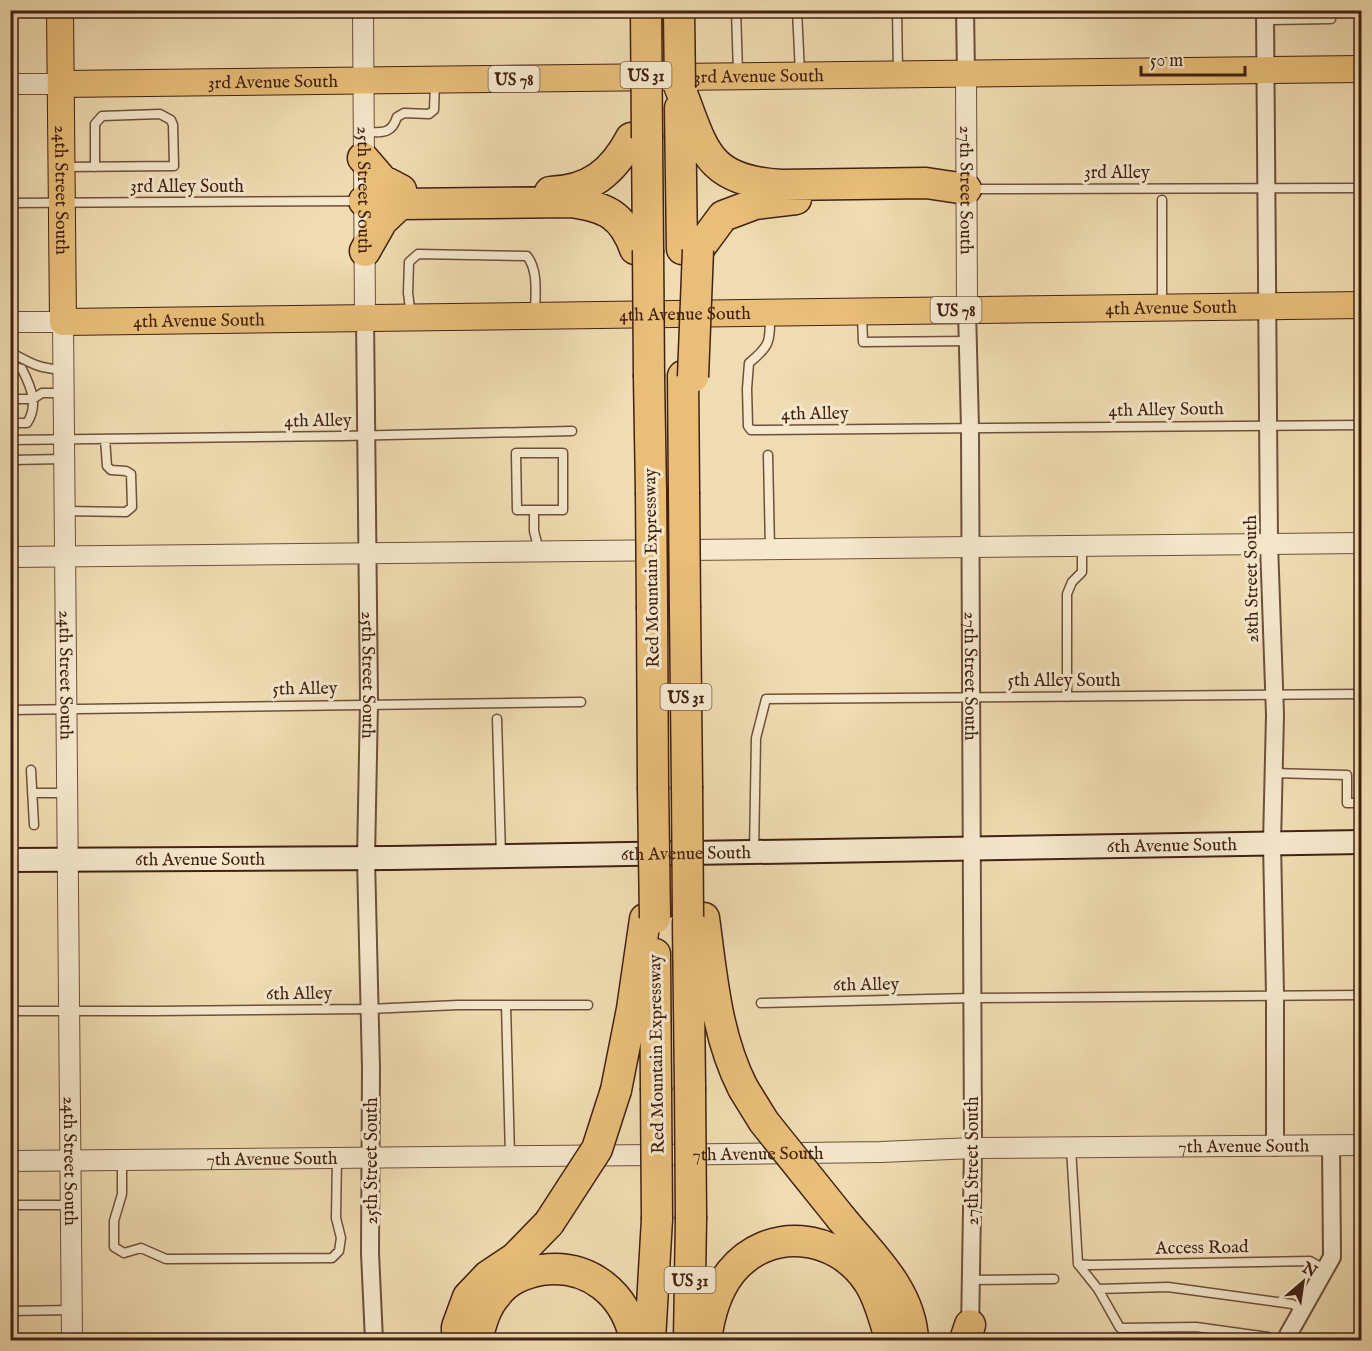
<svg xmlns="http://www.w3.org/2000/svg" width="1372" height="1351" viewBox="0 0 1372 1351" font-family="'IM FELL English',serif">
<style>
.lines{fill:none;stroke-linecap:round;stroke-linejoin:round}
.service-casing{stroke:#6e503a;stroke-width:11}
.minor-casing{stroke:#6e503a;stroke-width:20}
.tertiary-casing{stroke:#6e503a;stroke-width:22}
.secondary-casing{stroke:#422112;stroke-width:26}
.primary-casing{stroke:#422112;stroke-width:28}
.motorway-casing{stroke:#422112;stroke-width:33}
.service{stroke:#f5e8cd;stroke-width:8}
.minor{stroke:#f5e8cd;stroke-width:16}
.tertiary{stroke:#f5e8cd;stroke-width:20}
.secondary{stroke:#f5e8cd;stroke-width:22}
.primary{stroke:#e8be79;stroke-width:26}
.motorway{stroke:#e8be79;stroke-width:30}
.motorway-bridge-casing{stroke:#422112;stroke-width:33;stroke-linecap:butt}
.motorway-bridge{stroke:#e8be79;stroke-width:30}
.labels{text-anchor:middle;stroke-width:6;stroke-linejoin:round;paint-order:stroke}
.shield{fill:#f5e8cd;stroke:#785d4a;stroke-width:1.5}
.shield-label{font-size:16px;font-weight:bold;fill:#422112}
.street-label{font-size:18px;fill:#422112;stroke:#f5e8cd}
</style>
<rect width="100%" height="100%" fill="#f0dcb2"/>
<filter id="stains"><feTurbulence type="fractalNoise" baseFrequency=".00333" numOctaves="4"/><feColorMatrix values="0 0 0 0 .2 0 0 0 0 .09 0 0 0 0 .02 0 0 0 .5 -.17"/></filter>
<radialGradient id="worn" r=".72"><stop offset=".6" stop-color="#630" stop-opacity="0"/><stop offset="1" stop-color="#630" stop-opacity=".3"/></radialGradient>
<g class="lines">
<defs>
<path id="service" d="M736,10l2,63
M797,10l3,63
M897,10l1,63
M1265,20l66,-1v-9
M363,132c17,0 28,4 34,-15l7,-4 25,1 5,-4 1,-27
M65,167l109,-1 -1,-41 -2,-5 -11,-6 -58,2 -7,8v43
M972,189l390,-1
M1162,200v104
M10,203l351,-2
M862,315l1,27 105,-1
M411,316l-3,-23 1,-31 9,-8 109,2c12,15 8,40 8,58
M770,316c0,26 0,30 -21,47l-2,26 1,37 3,4 611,-5
M10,352c22,12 28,16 53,18
M10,366l12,3c9,18 17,36 5,54h-8
M10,399h23l9,-6h22
M10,440l333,-4 229,-5
M768,455l2,94
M10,460l54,-1
M534,510h29v-57h-47l1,57h17v21l5,20
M65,511l61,1 6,-5 -1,-33 -5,-3 -15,-1 -4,-4 -2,-27
M1067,697v-103l5,-12 10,-10v-26
M10,710l571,-8
M497,719l4,137
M31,770l3,55
M1272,773l75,2v28h15
M32,793h35
M754,852l2,-114 10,-39 596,-5
M761,1003l210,-5 391,-3
M506,1005l4,151
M10,1011h146l213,-2 89,-4h130
M1071,1148l7,116
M122,1160v34l-8,27v26l10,6 17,-5 25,11 166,-1 7,-7 2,-13 -5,-20 1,-59
M10,1205h60
M1078,1264l12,1 220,-4 14,8
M1078,1264l20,25 70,-2 124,17 10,5
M971,1280l83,-1
M1098,1289l22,39 76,-1 72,10v3
M10,1311l62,-1"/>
<g id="minor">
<path d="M965,10l1,64"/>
<path d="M1265,10l4,534 6,171 -3,128 3,152v152"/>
<path id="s1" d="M967,310l3,118 3,720 -3,184"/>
<path id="s2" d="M365,317l4,386 -3,156 5,209 -1,185 4,87"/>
<path d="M1287,1340l1,-5 44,-78 -1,-112"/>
</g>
<g id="tertiary">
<path id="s3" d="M363,10l2,307"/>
<path id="s4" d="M966,74l1,236"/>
<path d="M10,84h51"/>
<path id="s5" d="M10,322h53l9,1018"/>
<path d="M10,557l1352,-14"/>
<path id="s6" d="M10,1161l644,-6 227,-3 92,-4 389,-3"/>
</g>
<g id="secondary">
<path id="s7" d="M10,860l381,-2 971,-16"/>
</g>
<g id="primary">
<path id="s8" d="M60,10l3,312 1299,-17"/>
<path id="s9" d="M61,84l1301,-15"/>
</g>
<path id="motorway" d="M680,88c24,62 26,93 102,97l144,-2 40,6
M680,108l2,141
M647,138l1,112
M363,158l19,22 19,10
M550,192c40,-1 63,-20 81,-54
M364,201l36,3 171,-2c35,5 52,13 64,47
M698,250l25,-34 32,-12 41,-5
M365,251l17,-30 18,-17
M683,376l1,116
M649,377l2,115
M652,609l1,178
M685,609l2,177
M704,918c8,58 12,117 39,170
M688,923l2,164
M655,954l1,134
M616,1090l16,-81 13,-90
M841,1218c30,37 70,72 72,122
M457,1340v-13l11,-30 20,-21 27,-18 34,-35
M477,1340c4,-16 8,-33 20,-46 10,-14 28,-21 44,-24 48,-7 85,24 94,70
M650,1340l7,-121
M689,1340l2,-121
M706,1340c3,-23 10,-49 25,-68 37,-46 105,-39 137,9 12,17 16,40 23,59
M965,1340l5,-15"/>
</defs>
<use href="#service" class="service-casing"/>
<use href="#minor" class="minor-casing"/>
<use href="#tertiary" class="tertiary-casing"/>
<use href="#secondary" class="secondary-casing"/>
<use href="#primary" class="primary-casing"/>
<use href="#motorway" class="motorway-casing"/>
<use href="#service" class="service"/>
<use href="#minor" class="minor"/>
<use href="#tertiary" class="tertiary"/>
<use href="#secondary" class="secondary"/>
<use href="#primary" class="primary"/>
<use href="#motorway" class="motorway"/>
<defs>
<path id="motorway-bridge" d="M646,11l1,127
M679,11l1,77
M648,250l1,127
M693,377l5,-127
M651,492l1,117
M684,492l1,117
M687,786l1,131
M653,787l2,131
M690,1087l1,132
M656,1088l1,131
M743,1088l21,34 77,96
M549,1223l48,-74 19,-59"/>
</defs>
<use href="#motorway-bridge" class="motorway-bridge-casing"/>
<use href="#motorway-bridge" class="motorway-bridge"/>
</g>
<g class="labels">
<g class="shield">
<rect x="620.5" y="62" width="51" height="26" rx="4.5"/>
<rect x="488.5" y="66" width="51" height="26" rx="4.5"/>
<rect x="930.5" y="297" width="51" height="26" rx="4.5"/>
<rect x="660.5" y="684" width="51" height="26" rx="4.5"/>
<rect x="664.5" y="1267" width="51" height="26" rx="4.5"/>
</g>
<g class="shield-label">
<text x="646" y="81">US 31</text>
<text x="514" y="85">US 78</text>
<text x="956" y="316">US 78</text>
<text x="686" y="703">US 31</text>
<text x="690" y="1286">US 31</text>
</g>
<g class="street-label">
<text dy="6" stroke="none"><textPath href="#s9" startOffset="698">3rd Avenue South</textPath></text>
<text dy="6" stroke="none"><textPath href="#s9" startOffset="212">3rd Avenue South</textPath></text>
<text x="1117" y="178">3rd Alley</text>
<text x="187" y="192">3rd Alley South</text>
<text dy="6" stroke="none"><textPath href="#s8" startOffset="180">24th Street South</textPath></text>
<text dy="6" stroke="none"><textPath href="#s3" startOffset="180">25th Street South</textPath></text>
<text dy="6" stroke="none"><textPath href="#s4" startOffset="116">27th Street South</textPath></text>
<text dy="6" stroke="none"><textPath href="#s8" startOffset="1420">4th Avenue South</textPath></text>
<text dy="6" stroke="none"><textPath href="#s8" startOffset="934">4th Avenue South</textPath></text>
<text dy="6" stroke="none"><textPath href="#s8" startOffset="448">4th Avenue South</textPath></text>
<text transform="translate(1166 409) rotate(-1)" y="6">4th Alley South</text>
<text transform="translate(815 413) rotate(-1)" y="6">4th Alley</text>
<text transform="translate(318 420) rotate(-1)" y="6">4th Alley</text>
<text transform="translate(651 568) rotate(-91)" y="6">Red Mountain Expressway</text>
<text transform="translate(1251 579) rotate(-91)" y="6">28th Street South</text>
<text dy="6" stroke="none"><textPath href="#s5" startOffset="406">24th Street South</textPath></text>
<text dy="6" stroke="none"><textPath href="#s2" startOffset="358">25th Street South</textPath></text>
<text dy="6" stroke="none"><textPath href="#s1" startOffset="366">27th Street South</textPath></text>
<text x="1064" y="686">5th Alley South</text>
<text transform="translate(305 688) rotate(-1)" y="6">5th Alley</text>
<text dy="6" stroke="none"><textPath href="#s7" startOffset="1162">6th Avenue South</textPath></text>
<text dy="6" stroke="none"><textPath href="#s7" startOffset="676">6th Avenue South</textPath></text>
<text dy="6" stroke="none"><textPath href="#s7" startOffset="190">6th Avenue South</textPath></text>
<text transform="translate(866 984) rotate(-1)" y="6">6th Alley</text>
<text transform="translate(299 993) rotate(-1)" y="6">6th Alley</text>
<text transform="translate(656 1054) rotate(-91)" y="6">Red Mountain Expressway</text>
<text dy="6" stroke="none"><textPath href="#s6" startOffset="1234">7th Avenue South</textPath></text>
<text dy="6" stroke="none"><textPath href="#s6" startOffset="748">7th Avenue South</textPath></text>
<text dy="6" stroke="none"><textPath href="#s6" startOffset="262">7th Avenue South</textPath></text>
<text dy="6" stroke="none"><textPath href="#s5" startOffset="892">24th Street South</textPath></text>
<text transform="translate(371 1161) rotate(-90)" y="6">25th Street South</text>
<text transform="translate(972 1161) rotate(-90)" y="6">27th Street South</text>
<text transform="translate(1202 1247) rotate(-1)" y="6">Access Road</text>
</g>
</g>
<rect width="1372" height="1351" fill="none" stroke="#f0dcb2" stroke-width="36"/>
<rect x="12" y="12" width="1348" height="1327" fill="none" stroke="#422112" stroke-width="3"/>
<rect x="18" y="18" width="1336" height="1315" fill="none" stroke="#422112" stroke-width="1.5"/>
<g transform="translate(1303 1282) rotate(29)" stroke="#f5e8cd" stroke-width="4.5" paint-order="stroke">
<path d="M0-4.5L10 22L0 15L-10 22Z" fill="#422112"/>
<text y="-9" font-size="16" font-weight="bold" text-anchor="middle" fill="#422112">N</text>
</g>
<path d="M1141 66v9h104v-9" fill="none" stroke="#422112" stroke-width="3"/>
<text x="1150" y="66" font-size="18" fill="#422112" stroke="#f5e8cd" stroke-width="4.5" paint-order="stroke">50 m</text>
<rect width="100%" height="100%" filter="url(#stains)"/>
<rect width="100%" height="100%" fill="url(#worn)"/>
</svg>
